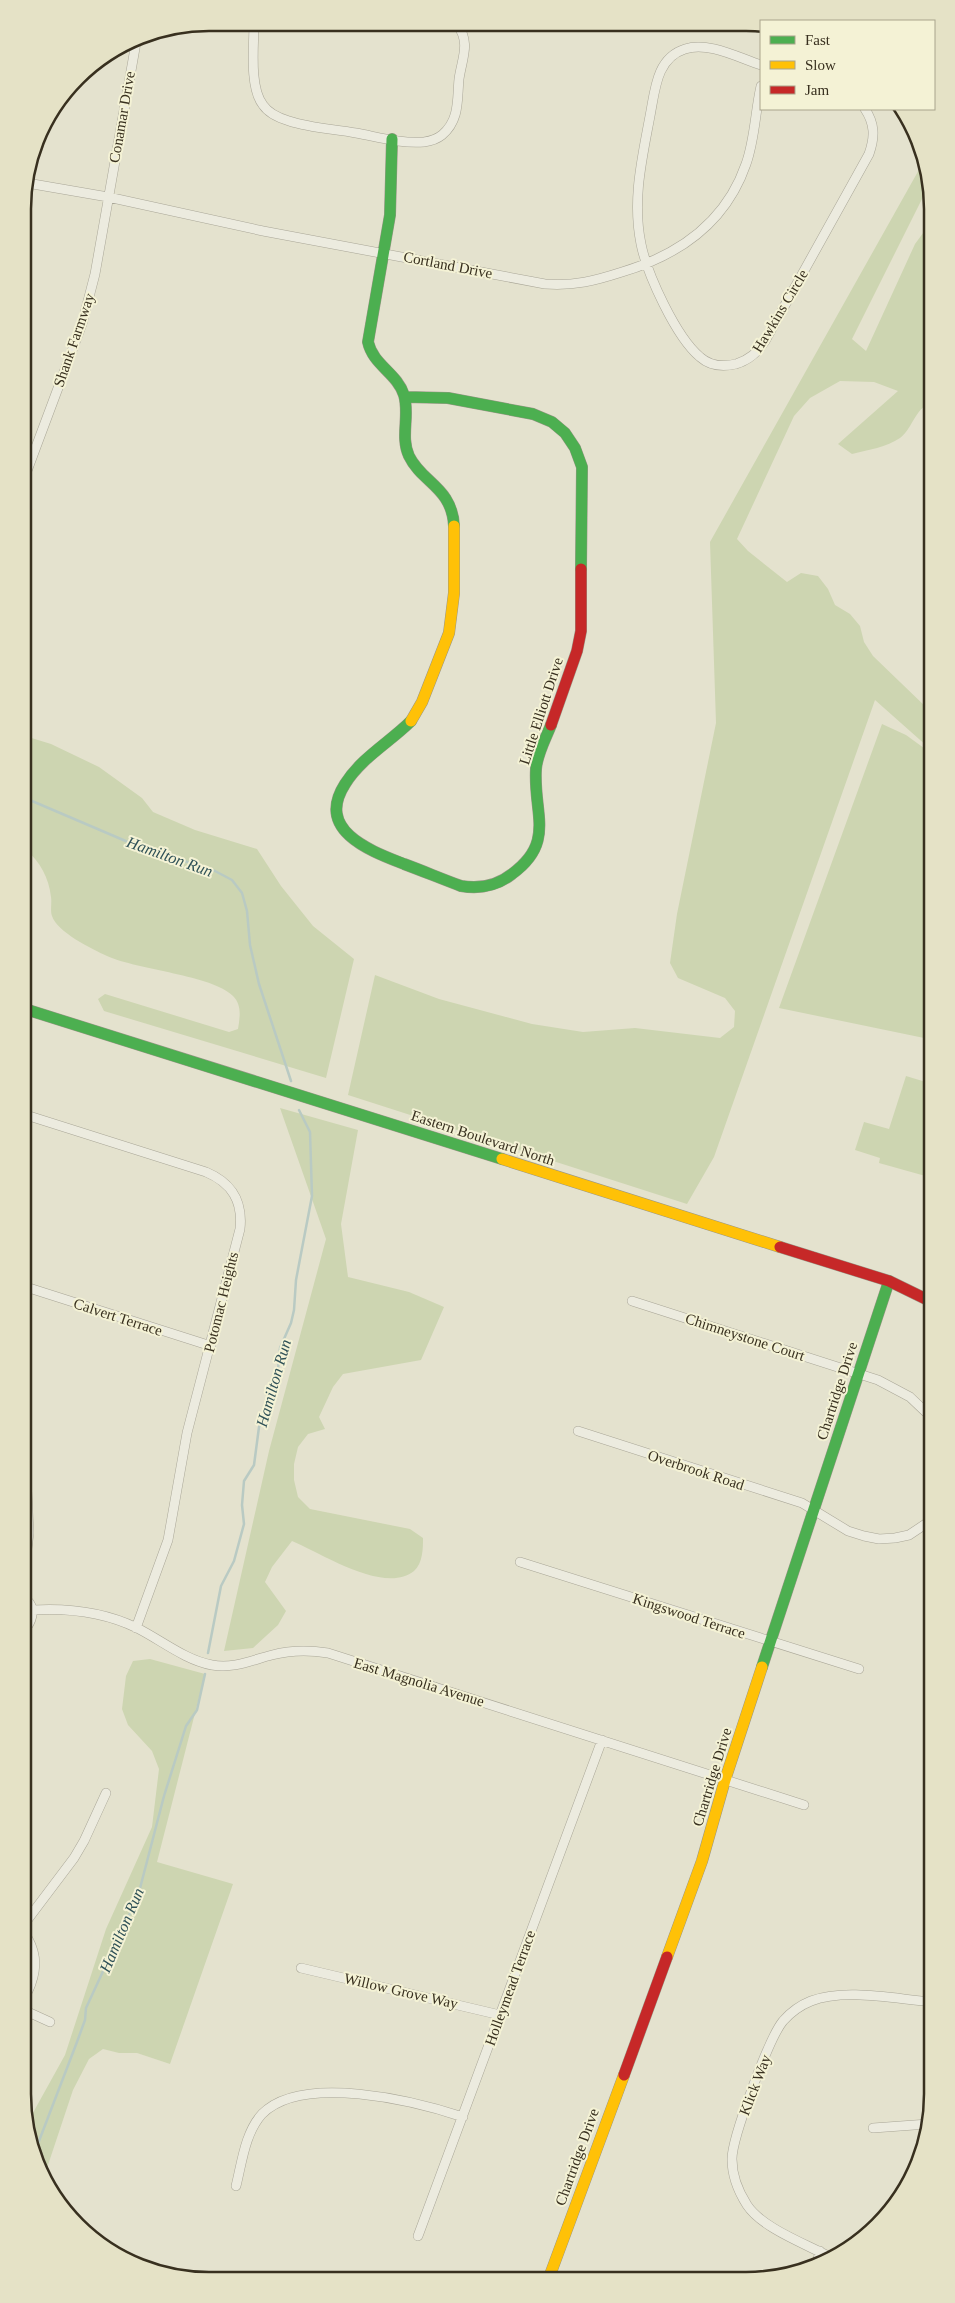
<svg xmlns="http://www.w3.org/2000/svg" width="955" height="2303" viewBox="0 0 955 2303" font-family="Georgia,serif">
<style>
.green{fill:#cdd5b1}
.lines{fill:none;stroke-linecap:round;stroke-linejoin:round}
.stream{stroke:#b9cac3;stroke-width:2.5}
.street-casing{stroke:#a9a697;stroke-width:10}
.fast-casing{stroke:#999687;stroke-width:12}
.slow-casing{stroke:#999687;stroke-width:12}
.jam-casing{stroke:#999687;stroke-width:12}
.street{stroke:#ecebdf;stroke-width:9}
.fast{stroke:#4caf50;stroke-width:11}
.slow{stroke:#ffc107;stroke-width:11}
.jam{stroke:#c62828;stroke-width:11}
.labels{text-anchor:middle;stroke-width:4;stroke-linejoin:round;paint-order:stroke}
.street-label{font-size:15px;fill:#38301f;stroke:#f4f2d5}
.water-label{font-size:16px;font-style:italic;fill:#2f5157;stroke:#f4f2d5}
.rim{fill:none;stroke:#38301f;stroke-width:2.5}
</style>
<rect width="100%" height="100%" fill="#e4e2ce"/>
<path class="green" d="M925,159l1,32 -74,148 14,12 49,-107 11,-15 1,176c-13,7 -15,24 -27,33 -13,9 -32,12 -48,16l-14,-10 60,-53 -24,-9 -34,-1 -30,17 -16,18 -57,123 11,12 39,31 14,-9 17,3 10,13 7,16 15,9 10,12 4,16 9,14 55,53v38l-53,-47 -161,457 -27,47 -339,-109 27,-120 64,24 93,25 51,8 52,-4 85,10 14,-11 1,-16 -10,-13 -47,-20 -8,-15 7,-49 39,-191 -6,-181z
M882,724l24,11 22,16 1,288 -150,-31z
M25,736l26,8 48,23 43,31 11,14 42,18 62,19 24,37 32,40 41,33 -28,119 -222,-67 -6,-12 7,-5 124,38 9,-3c2,-12 4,-24 -5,-33 -21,-21 -95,-26 -126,-40 -15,-7 -50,-24 -55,-40 -2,-5 0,-13 -1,-19 -2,-19 -11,-36 -26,-48z
M906,1076l23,7v94l-50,-14 1,-5 -25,-8 9,-28 25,7z
M280,1108l78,22 -17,94 7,53 61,15 35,15 -23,53 -78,14 -10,13 -14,30 6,12 -17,5 -10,13 -4,17v16l4,17 12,12 100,20 13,9c0,10 0,25 -9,33 -29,24 -93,-18 -122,-30l-20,26 -7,15 21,29 -8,14 -25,23 -29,3 45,-200 57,-212z
M150,1659l55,15 -48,188 76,22 -63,180 -33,-11h-18l-16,-4 -14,10 -16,31 -29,87 -15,-36v-21l36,-65 41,-126 46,-102 7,-58 -7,-18 -24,-26 -6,-16 4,-33 7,-15z"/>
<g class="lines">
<path class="stream" d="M25,798l110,47 80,26 17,9 10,13 5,18 3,34 9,39 32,97
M208,1653l13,-67 13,-25 10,-37 -2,-19 2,-24 10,-16 5,-38 6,-14 8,-35 5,-9 2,-21 11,-25 3,-13 2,-30 16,-84 -2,-64 -11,-22
M34,2154l43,-112 8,-22 1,-12 52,-112 26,-100 22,-70 11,-16 8,-36"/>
<defs>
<path id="street" d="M254,23c0,22 -5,64 9,82 6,9 16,13 26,16 21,7 45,8 67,12 22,4 46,11 68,9 7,-1 13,-3 18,-7 18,-15 15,-36 17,-56 3,-21 12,-36 -2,-55
M761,65c-22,-7 -53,-24 -76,-16 -29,9 -30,42 -35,67 -8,43 -18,84 -9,128 6,30 35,93 59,113 10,9 23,10 36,7 13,-4 21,-11 29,-23l104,-187c6,-17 6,-30 -4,-45
M27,183l81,14 155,34 282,53c30,2 49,-3 77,-12 57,-17 104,-50 124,-108 9,-25 9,-52 15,-78
M24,479l58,-155 13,-50 42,-237
M26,1115l180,57c26,11 37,29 34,57l-53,204 -19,107 -32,88
M26,1287l185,59
M632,1301l246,79 32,17 20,19
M578,1431l224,72 46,28 16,5 15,3 16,-1 14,-3 21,-14
M27,1491l2,42 -2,16
M520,1562l339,107
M27,1600c8,8 6,18 0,27
M33,1610c35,-2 71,2 104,18 24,12 48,32 75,37 22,4 40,-5 60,-10 19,-5 37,-5 56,-2l476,152
M28,1919l46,-61 10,-17 22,-48
M28,1939c10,18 8,34 0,52
M301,1968l199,47
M28,2012l22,10
M873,2128l55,-4
M236,2186c6,-24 9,-53 26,-72 40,-41 153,-13 201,3
M418,2236l184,-496
M830,2257c-24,-13 -68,-29 -83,-52 -9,-14 -15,-29 -15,-46 0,-21 37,-121 51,-138 7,-8 18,-16 28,-20 34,-13 84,-2 121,1
M817,2263l3,-12"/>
<path id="fast" d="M392,139l-2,76 -22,127c5,23 29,31 36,53 6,20 -4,42 5,61 13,27 43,31 45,70
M405,397l43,1 85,16 19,8 13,11 10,15 7,19 -1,102
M411,721c-21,21 -50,37 -66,63 -30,47 26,67 59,80 19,7 38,15 57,22 18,3 36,0 51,-12 44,-32 21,-61 24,-105 1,-15 10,-31 15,-44
M25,1009l477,150
M762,1667l127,-386"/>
<path id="slow" d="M411,721l11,-19 27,-69 5,-40v-67
M502,1159l278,88
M667,1957l35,-96 23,-81 37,-113
M550,2275l74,-200"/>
<path id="jam" d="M551,725l26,-74 4,-20v-62
M780,1247l109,34 41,20
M624,2075l43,-118"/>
</defs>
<use href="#street" class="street-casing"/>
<use href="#fast" class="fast-casing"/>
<use href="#slow" class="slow-casing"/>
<use href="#jam" class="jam-casing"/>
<use href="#street" class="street"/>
<use href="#fast" class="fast"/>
<use href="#slow" class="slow"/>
<use href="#jam" class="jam"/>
</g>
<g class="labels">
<g class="street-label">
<text transform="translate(122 117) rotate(-80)" y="5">Conamar Drive</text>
<text transform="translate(448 265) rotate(11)" y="5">Cortland Drive</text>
<text transform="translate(780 311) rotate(-59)" y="5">Hawkins Circle</text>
<text transform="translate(74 340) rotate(-71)" y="5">Shank Farmway</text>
<text transform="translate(541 711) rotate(-72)" y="5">Little Elliott Drive</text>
<text transform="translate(483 1138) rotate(18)" y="5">Eastern Boulevard North</text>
<text transform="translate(221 1302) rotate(-76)" y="5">Potomac Heights</text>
<text transform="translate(118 1317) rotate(18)" y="5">Calvert Terrace</text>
<text transform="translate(745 1337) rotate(18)" y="5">Chimneystone Court</text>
<text transform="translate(837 1391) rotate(-72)" y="5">Chartridge Drive</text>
<text transform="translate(696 1470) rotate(18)" y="5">Overbrook Road</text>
<text transform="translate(689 1616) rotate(18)" y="5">Kingswood Terrace</text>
<text transform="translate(419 1682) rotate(17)" y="5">East Magnolia Avenue</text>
<text transform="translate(712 1777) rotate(-73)" y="5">Chartridge Drive</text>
<text transform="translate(510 1988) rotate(-70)" y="5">Holleymead Terrace</text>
<text transform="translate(401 1991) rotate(13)" y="5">Willow Grove Way</text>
<text transform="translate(755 2085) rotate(-69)" y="5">Klick Way</text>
<text transform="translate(577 2157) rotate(-70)" y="5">Chartridge Drive</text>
</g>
<g class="water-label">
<text transform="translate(170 856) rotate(20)" y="6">Hamilton Run</text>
<text transform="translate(273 1383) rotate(-74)" y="6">Hamilton Run</text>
<text transform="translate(121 1930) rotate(-67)" y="6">Hamilton Run</text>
</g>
</g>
<path d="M0 0H955V2303H0ZM209 31H746A178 178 0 0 1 924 209V2094A178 178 0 0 1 746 2272H209A178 178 0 0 1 31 2094V209A178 178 0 0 1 209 31Z" fill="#e5e2c6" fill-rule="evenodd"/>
<path class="rim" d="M209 31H746A178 178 0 0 1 924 209V2094A178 178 0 0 1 746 2272H209A178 178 0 0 1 31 2094V209A178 178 0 0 1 209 31Z"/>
<rect x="760" y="20" width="175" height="90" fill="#f4f2d5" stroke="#a9a48c"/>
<rect x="770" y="36" width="25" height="8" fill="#4caf50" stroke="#a9a48c"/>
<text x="805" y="45" font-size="15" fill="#38301f">Fast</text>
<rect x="770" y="61" width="25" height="8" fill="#ffc107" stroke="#a9a48c"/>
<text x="805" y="70" font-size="15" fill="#38301f">Slow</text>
<rect x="770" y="86" width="25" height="8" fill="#c62828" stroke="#a9a48c"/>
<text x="805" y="95" font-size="15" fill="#38301f">Jam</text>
</svg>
